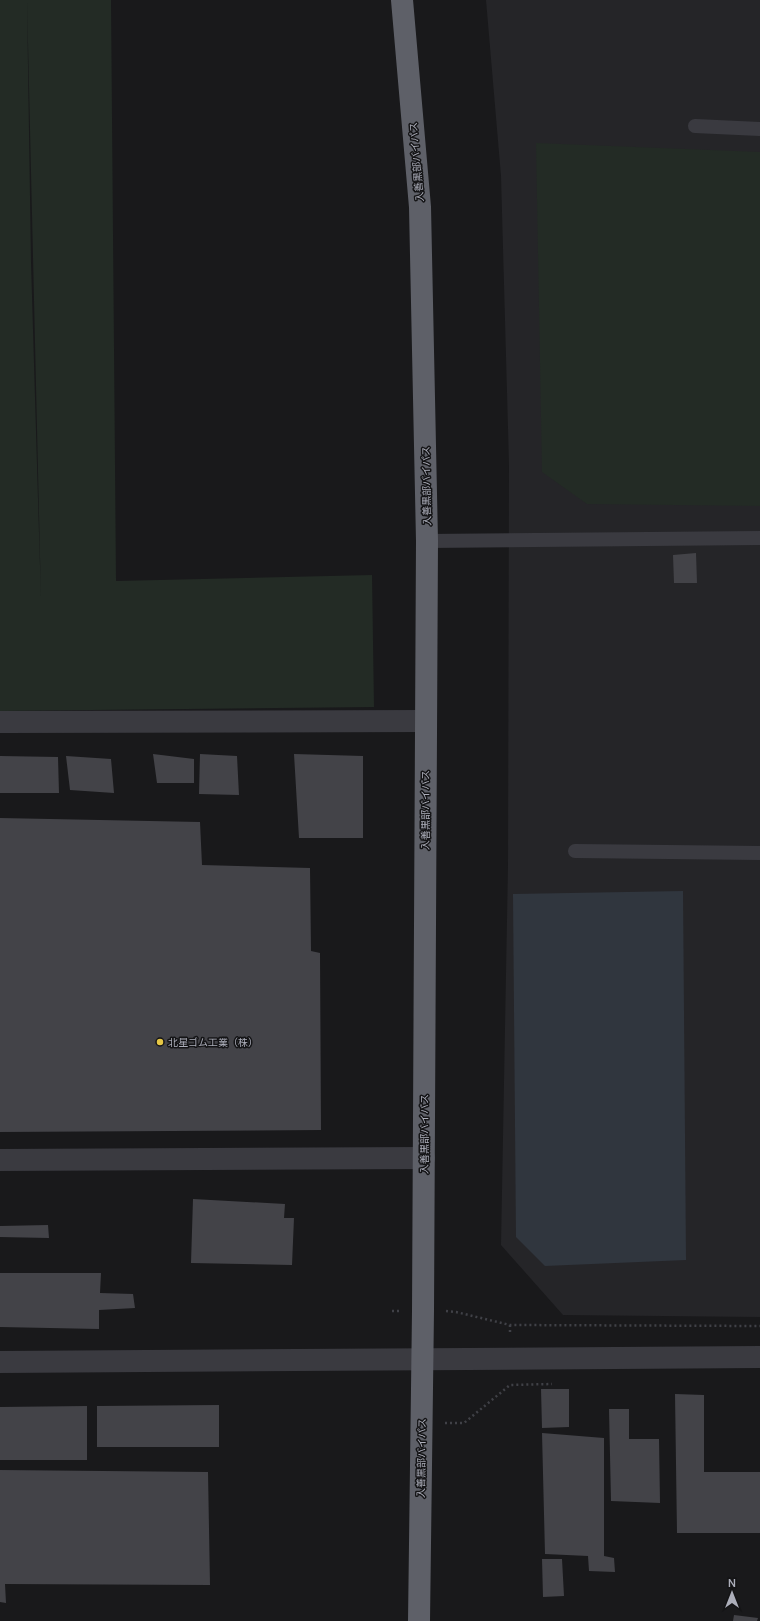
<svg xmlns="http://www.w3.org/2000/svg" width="760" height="1621" viewBox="0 0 760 1621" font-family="Manrope,'Noto Sans JP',sans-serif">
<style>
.built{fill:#252528}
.green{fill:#232b25}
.water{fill:#30363e}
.building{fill:#434348}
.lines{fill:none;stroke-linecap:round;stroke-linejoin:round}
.path{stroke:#404147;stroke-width:2.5;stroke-dasharray:2 3;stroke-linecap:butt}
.service{stroke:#3a3a40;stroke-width:14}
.minor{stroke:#3a3a40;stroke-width:22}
.trunk{stroke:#5e6068;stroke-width:22}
.poi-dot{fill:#e6c745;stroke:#141416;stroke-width:1.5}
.labels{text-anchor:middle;stroke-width:3;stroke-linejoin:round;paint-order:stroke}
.street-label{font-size:10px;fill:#acaeba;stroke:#141416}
.poi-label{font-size:10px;fill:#acaeba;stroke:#141416;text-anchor:start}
</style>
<rect width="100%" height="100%" fill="#19191b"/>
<path class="built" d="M486,0h274v1317l-197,-2 -62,-70 7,-380 1,-401 -8,-288z"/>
<path class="green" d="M0,0h27l4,262 10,338 -14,-600h84l5,581 256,-6 2,132 -374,4z
M536,143l224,9v354l-173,-2 -45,-32z"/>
<path class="water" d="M683,891l3,369 -141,6 -29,-29 -3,-343z"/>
<path class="building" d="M696,553l1,30h-23l-1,-28z
M153,754l41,5v24h-37z
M200,754l37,2 2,39 -40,-1z
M294,754l69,2v82h-64z
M0,756l58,1 1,36h-59z
M66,756l45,3 3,34 -44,-3z
M0,818l200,4 2,43 108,3 1,83 9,2 1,177 -321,2z
M193,1199l92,5 -1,14h10l-2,47 -101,-2z
M48,1225l1,13 -49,-1v-11z
M0,1273h101l-1,20 33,1 2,14 -36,2v19l-99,-2z
M541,1389h28v38l-27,1z
M675,1394l29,1v77h56v61h-83z
M219,1405v42h-122v-41z
M87,1406v54h-87v-53z
M609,1409h20v30h30l1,64 -49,-2z
M542,1433l62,5v118l10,2 1,14 -26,-1 -1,-15 -43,-2z
M0,1470l208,2 2,113 -205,-1 1,19 -6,-1z
M542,1559h20l2,37 -21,1z
M734,1615l24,3 -1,3h-24z"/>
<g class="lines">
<path class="path" d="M392,1311h7
M446,1311l10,1 54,13 250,1
M510,1325v10
M445,1423h19l46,-38 42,-1"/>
<path class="service" d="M695,126l65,3
M427,541l333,-3
M575,851l185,2"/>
<path class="minor" d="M0,722l426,-1
M0,1160l424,-2
M0,1362l760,-5"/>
<path class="trunk" d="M402,0l18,207 7,334 -4,770 -4,310"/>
</g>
<circle class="poi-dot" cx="160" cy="1042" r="4"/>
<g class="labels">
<g class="street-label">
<text transform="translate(416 162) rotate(-95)" y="4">入善黒部バイパス</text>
<text transform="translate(426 486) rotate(-91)" y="4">入善黒部バイパス</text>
<text transform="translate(425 810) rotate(-90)" y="4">入善黒部バイパス</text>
<text transform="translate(424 1134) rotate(-90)" y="4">入善黒部バイパス</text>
<text transform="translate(421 1458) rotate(-89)" y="4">入善黒部バイパス</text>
</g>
<g class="poi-label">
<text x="168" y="1046">北星ゴム工業（株）</text>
</g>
</g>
<g transform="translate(732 1593)" stroke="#141416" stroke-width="3" paint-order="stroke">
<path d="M0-3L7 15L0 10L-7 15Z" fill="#acaeba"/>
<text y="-6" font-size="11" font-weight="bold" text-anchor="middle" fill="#acaeba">N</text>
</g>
</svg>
